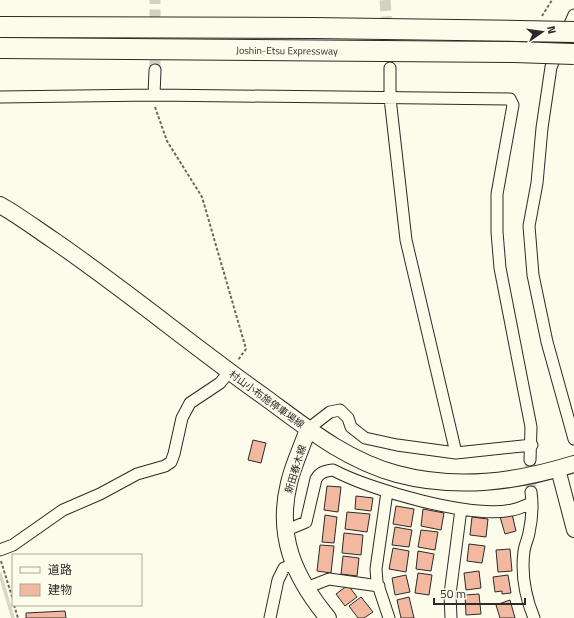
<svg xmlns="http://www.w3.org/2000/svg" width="574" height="618" viewBox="0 0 574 618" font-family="'Titillium Web','Noto Sans JP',sans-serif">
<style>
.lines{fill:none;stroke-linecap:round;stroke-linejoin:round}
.stream{stroke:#d8d7c9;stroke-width:3.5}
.building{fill:#f2b8a0;stroke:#2b2b2b}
.minor-tunnel{stroke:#d3d1c4;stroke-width:11;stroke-dasharray:11 5.5;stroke-linecap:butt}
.minor-casing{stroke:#2b2b2b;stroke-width:13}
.tertiary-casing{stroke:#2b2b2b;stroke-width:16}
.secondary-casing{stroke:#2b2b2b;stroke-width:18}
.motorway-casing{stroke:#2b2b2b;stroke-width:22}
.path{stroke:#6a6964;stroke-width:2;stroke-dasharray:3 2;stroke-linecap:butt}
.minor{stroke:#fdfbea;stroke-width:11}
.tertiary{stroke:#fdfbea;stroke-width:14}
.secondary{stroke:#fdfbea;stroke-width:16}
.motorway{stroke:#fdfbea;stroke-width:20}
.motorway-bridge-casing{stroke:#2b2b2b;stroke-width:22;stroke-linecap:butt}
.motorway-bridge{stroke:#fdfbea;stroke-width:20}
.labels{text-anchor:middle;stroke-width:3;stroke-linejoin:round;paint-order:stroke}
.street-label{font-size:10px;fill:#2b2b2b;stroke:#fdfbea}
</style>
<rect width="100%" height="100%" fill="#fdfbea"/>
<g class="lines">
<path class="stream" d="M0,574l13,44"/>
</g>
<path class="building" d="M253,440l13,3 -5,20 -13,-3z
M327,486l14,1 -3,25 -14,-2z
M356,496l17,2 -2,13 -16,-2z
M396,506l18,3 -3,18 -18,-3z
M423,509l21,4 -3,17 -20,-4z
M347,512l23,2 -3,18 -22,-3z
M512,514l4,17 -11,3 -5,-17z
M325,515l12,2 -3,26 -12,-1z
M472,517l16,2 -2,18 -16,-2z
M395,527l17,3 -3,17 -17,-2z
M421,530l17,2 -3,18 -17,-3z
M344,533l19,2 -2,20 -19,-2z
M469,544l16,2 -3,17 -15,-2z
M320,545l14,1 -3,27 -14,-2z
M393,548l16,3 -3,21 -17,-3z
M510,549l2,22 -14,1 -2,-22z
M418,551l16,3 -3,17 -15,-2z
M343,556l16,2 -2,18 -16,-2z
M479,571l2,17 -15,2 -2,-17z
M418,573l14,2 -3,20 -14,-2z
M406,575l4,17 -15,3 -3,-17z
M508,575l3,18 -9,1v-3l-7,1 -2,-15z
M348,585l9,12 -12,9 -9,-12z
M479,594l2,20 -15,1 -1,-20z
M361,597l12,15 -9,6h-6l-9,-12z
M409,597l5,21h-13l-4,-18z
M510,600l5,18h-15l-4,-13z
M65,611l1,7h-40v-5z"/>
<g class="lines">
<path class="minor-tunnel" d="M385,0l5,68
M155,70v-70
M530,460l1,32"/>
<defs>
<path id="minor" d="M574,15l-23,52 -9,61 -5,55 -8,43 4,49 14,67 27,97
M390,68v30l16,142 50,213
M154,95l1,-25
M0,97l154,-2 356,4 3,6 -16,89v38l3,36 31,159 -1,33
M308,429l22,-17 10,-2 8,8 3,9 14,11 32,7 59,8 76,-8
M387,492l-11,77 1,13 12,36
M531,492c2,13 1,27 -2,41 -1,6 -4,11 -5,18 -3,23 1,45 10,67
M284,529l10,-2 12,-5 10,-43c4,-7 9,-8 17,-9 38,20 138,49 179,40 7,-1 14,-5 20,-7
M0,550l13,-5 50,-35 37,-16 37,-20 28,-8 6,-4 3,-8 8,-36 8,-15 30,-20 9,-11
M306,588l23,-9 50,7
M270,618l8,-38 6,-12 10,-4
M451,618l-1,-24 11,-85"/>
<path id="tertiary" d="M558,469l16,61"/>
<path id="secondary" d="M0,205c18,10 35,23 53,35 73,50 141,107 213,158 42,31 80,62 131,76 60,16 119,8 177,-10
M308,429c-6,18 -15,36 -19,54 -13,53 5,94 39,135"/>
<g id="motorway">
<path d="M0,27l313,1 206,3"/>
<path id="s1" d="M0,48l514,4"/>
</g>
</defs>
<use href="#minor" class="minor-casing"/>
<use href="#tertiary" class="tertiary-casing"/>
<use href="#secondary" class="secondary-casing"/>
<use href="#motorway" class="motorway-casing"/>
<path class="path" d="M542,16l10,-16
M155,107l12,34 35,56 44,152 -8,11
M1,561l12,39
M14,605l4,13"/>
<use href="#minor" class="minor"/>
<use href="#tertiary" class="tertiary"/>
<use href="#secondary" class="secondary"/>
<use href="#motorway" class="motorway"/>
<defs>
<path id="motorway-bridge" d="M519,31l55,1
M514,52l60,2"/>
</defs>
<use href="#motorway-bridge" class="motorway-bridge-casing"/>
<use href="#motorway-bridge" class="motorway-bridge"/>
</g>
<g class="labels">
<g class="street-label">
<text dy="4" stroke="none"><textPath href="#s1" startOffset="287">Joshin-Etsu Expressway</textPath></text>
<text transform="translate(267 399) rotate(36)" y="4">村山小布施停車場線</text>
<text transform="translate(295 469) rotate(-73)" y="4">新田春木線</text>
</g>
</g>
<rect x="12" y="554" width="130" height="52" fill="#fdfbea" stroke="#a9a89e"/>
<rect x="20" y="567" width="20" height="6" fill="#fdfbea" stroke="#a9a89e"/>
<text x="48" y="574" font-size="12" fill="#2b2b2b">道路</text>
<rect x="20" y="584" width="20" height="12" fill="#f2b8a0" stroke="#a9a89e"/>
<text x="48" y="594" font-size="12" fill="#2b2b2b">建物</text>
<g transform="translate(542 32) rotate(77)" stroke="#fdfbea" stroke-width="3" paint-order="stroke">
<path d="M0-3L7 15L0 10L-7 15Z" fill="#2b2b2b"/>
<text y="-6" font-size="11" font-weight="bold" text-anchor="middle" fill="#2b2b2b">N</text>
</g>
<path d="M434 598v6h91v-6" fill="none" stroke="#2b2b2b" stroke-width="2"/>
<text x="440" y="598" font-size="12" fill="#2b2b2b" stroke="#fdfbea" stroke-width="3" paint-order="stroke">50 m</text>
</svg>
